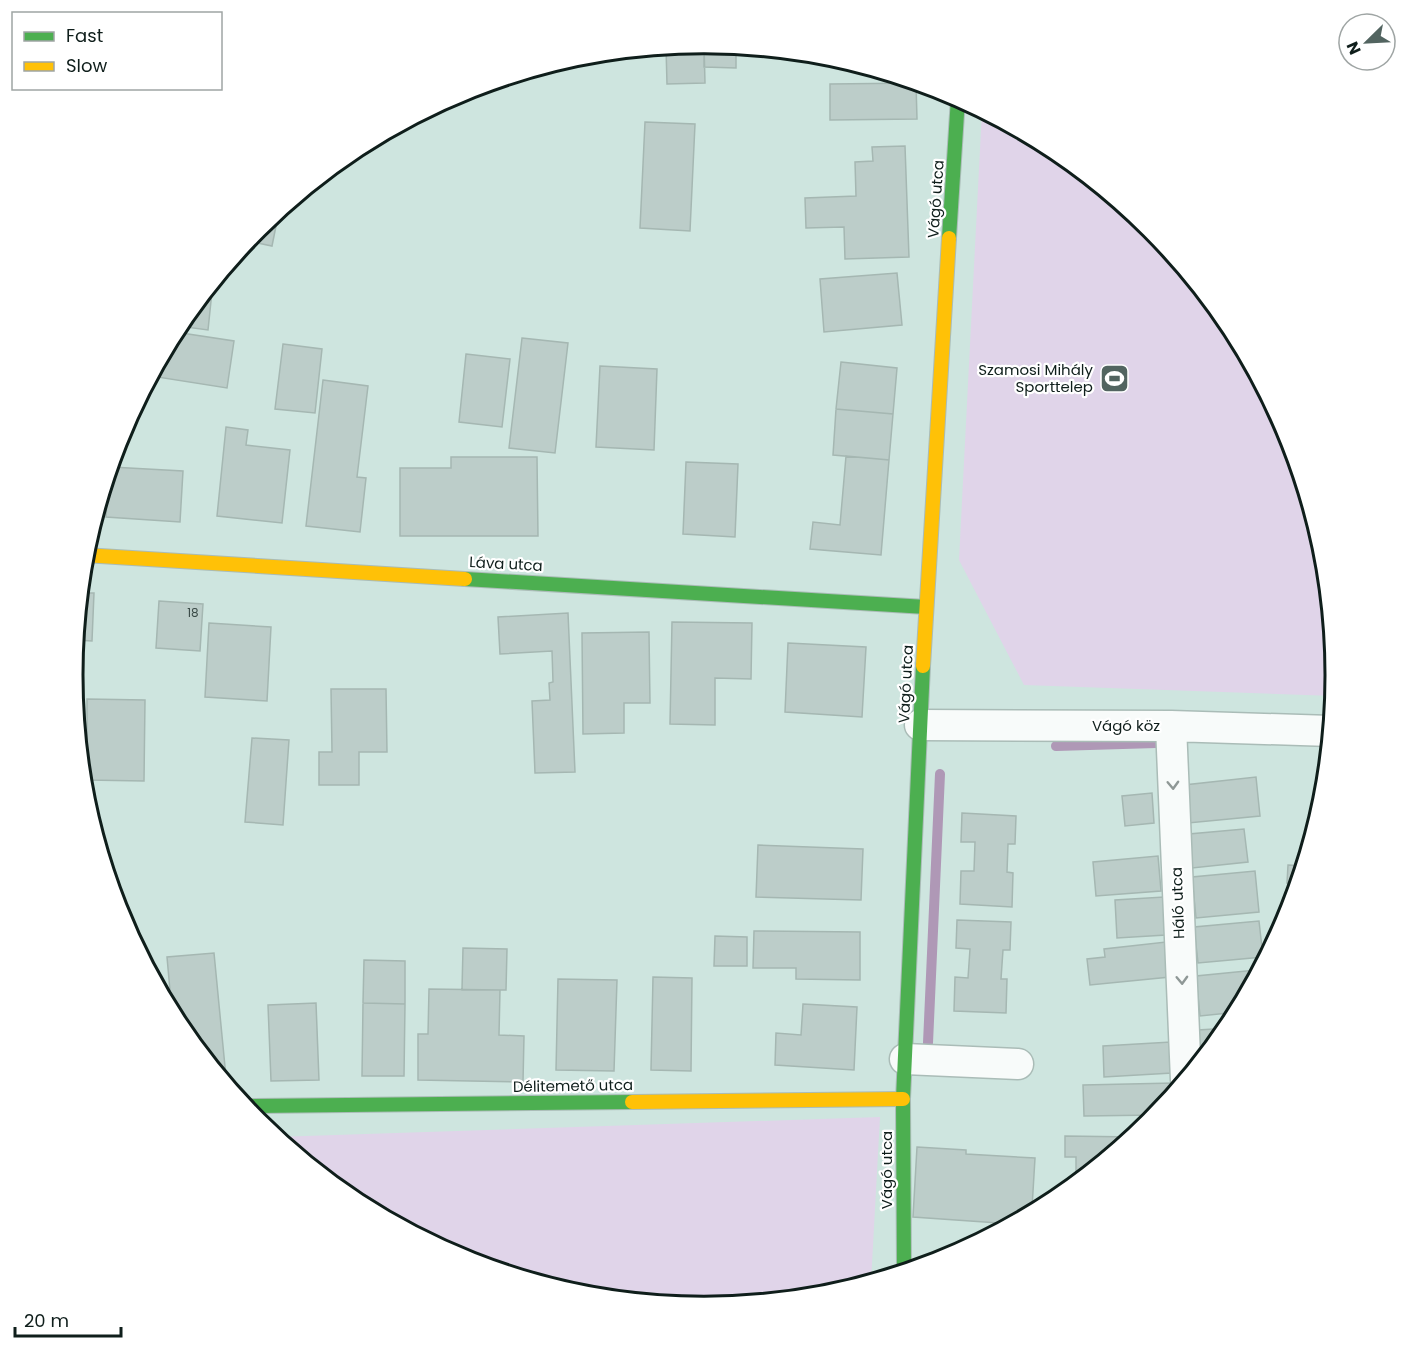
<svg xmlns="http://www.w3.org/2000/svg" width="1409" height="1351" viewBox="0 0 1409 1351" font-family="Poppins,sans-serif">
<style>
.green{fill:#e0d4e9}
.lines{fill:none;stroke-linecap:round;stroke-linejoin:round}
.stream{stroke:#af98b6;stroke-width:10}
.building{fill:#bccdc9;stroke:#a5b7b2;stroke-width:1.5}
.street-casing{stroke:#aabcb7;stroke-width:33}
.fast-casing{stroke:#aabcb7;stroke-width:16}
.slow-casing{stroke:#aabcb7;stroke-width:16}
.street{stroke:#f8fbfa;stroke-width:30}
.fast{stroke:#4caf50;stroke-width:14}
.slow{stroke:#ffc107;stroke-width:14}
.oneway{stroke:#8f9896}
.labels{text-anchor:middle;stroke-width:4.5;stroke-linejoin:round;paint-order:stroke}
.number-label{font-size:12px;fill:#3a4a46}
.street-label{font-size:15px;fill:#0f1e1b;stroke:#fff}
.poi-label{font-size:15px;fill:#0f1e1b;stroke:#fff;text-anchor:end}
.rim{fill:none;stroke:#0f1e1b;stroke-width:3}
</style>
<rect width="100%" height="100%" fill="#cee5df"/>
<path class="green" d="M982,110l74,40 96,79 78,96 59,109 35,119 12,123 -2,20 -310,-11 -65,-125z
M880,1117l-9,165 -44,13 -123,12 -123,-12 -119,-36 -109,-58 -78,-64z"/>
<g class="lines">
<path class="stream" d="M1056,746l100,-3
M928,1043l12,-269"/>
</g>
<path class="building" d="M704,44l1,39 -38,1 -1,-37z
M704,44l32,3v21l-32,-1z
M916,83l1,36 -87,1v-36z
M645,122l50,2 -5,107 -50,-3z
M905,146l4,111 -64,2 -1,-32 -38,1 -1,-30 51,-2 -1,-34 18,-1 -1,-14z
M279,211l-7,35 -24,-5 10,-13z
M897,273l5,52 -78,7 -4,-53z
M213,282l-5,48 -30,-4 1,-2z
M175,332l59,9 -7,47 -76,-12z
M522,338l46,5 -13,110 -46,-5z
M283,344l39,5 -7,64 -40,-4z
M466,354l44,5 -8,68 -43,-5z
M841,362l56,6 -4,46 -57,-5z
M600,366l57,3 -3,81 -58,-3z
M323,380l45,6 -11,91 9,1 -6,54 -54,-6z
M836,409l57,5 -4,46 -56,-5z
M226,427l22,3 -2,15 44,5 -8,73 -65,-7z
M846,456l43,4 -8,95 -71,-6 3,-27 27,3z
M451,457h86l1,79h-138v-68h51z
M686,462l52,2 -3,73 -52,-3z
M111,467l72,4 -3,51 -74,-5 3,-44z
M81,593h13l-2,48 -16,-1z
M159,601l44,3 -3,47 -44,-3z
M568,613l7,159 -40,1 -3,-72 18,-1 -1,-17 4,-1 -1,-31 -52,3 -2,-37z
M672,622l80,1 -1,56 -36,-1v47l-45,-1z
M209,623l62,4 -4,74 -62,-4z
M649,632l1,71h-26v30l-41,1 -1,-101z
M788,643l78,4 -4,70 -77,-5z
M331,689h55l1,63h-28v33h-40v-33h13z
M87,699l58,1 -1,81 -57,-1z
M252,738l37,2 -6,85 -38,-3z
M1256,777l4,39 -72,7 -4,-38z
M1152,793l2,30 -29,3 -3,-30z
M962,813l54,3 -1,28h-7l-1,28 6,1 -1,34 -52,-3 1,-33h13l1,-29h-14z
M1244,829l4,33 -56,6 -3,-34z
M758,845l105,4 -2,51 -105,-3z
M1158,856l3,35 -65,5 -3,-34z
M1288,865l16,1 -6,18 -11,-1z
M1255,871l4,41 -63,6 -4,-41z
M1164,897l2,38 -49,3 -2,-38z
M957,920l54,2 -1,28h-7l-2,29h6l-1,34 -52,-2 1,-34 13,1 2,-29 -14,-1z
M1259,921l4,36 -65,6 -4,-36z
M754,931l106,1v48l-64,-1v-11h-43z
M715,936l32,1v29h-33z
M1166,942l4,35 -80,8 -3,-26 18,-2 -1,-8z
M463,948l44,1 -1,41h-44z
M214,953l12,124h-5l-42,-51 -7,-13 -5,-56z
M364,960l41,1v43l-42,-1z
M1256,970l1,6 -19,36 -38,4 -4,-40z
M653,977l39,1 -1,93 -40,-1z
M558,979l59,1 -3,91 -58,-1z
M429,989l71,1 -1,45 25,1 -1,46 -105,-2v-46h10z
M316,1003l3,77 -48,1 -3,-76z
M363,1003l42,1 -1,72h-42z
M803,1004l54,3 -3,63 -79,-5 1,-32 25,2z
M1229,1028l-27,33 -4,-31z
M1171,1042l1,31 -68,4 -1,-31z
M1174,1083v11l-17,21 -73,1 -1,-31z
M1065,1136l69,1 -45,37h-13v-17h-11z
M917,1147l49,3v4l69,4 -3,50h10l-29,16 -100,-7z"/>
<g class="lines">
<defs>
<path id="street" d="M920,725l251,1 160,5
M1171,726l15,354
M905,1059l113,5"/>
<path id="fast" d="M949,238l9,-140
M465,579l461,28
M244,1106l388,-4
M904,1272l-1,-173 20,-433"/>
<path id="slow" d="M84,555l381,24
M923,666l26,-428
M632,1102l271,-3"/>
</defs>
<use href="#street" class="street-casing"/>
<use href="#fast" class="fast-casing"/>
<use href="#slow" class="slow-casing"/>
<use href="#street" class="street"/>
<use href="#fast" class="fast"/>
<use href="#slow" class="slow"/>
</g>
<defs><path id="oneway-chevron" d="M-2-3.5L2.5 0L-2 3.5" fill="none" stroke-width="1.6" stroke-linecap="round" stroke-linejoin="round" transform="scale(1.5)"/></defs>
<g class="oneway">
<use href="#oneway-chevron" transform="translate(1173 785) rotate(88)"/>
<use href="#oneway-chevron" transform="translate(1182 980) rotate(88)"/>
</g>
<defs>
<symbol id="stadium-square" viewBox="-11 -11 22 22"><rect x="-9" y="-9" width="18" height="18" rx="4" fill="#526460" stroke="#fff"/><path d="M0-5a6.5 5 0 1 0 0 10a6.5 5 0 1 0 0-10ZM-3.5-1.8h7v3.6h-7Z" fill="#fff"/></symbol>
</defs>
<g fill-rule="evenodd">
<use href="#stadium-square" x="1098" y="362" width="33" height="33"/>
</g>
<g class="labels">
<g class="number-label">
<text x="193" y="617">18</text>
</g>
<g class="street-label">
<text transform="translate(936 199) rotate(-86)" y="5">Vágó utca</text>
<text transform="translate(506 564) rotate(3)" y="5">Láva utca</text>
<text transform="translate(906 684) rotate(-87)" y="5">Vágó utca</text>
<text x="1126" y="731">Vágó köz</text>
<text transform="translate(1178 903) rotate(-92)" y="5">Háló utca</text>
<text transform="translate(573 1086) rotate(-1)" y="5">Délitemető utca</text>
<text transform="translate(887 1170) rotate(-90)" y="5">Vágó utca</text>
</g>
<g class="poi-label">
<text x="1093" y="375">Szamosi Mihály<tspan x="1093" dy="17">Sporttelep</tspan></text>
</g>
</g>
<path d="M0 0H1409V1351H0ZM83 675a621 621 0 1 1 1242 0a621 621 0 1 1-1242 0Z" fill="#fff" fill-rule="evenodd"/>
<path class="rim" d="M83 675a621 621 0 1 1 1242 0a621 621 0 1 1-1242 0Z"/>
<rect x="12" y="12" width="210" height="78" fill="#ffffff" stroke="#9fa5a4" stroke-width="1.5"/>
<rect x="24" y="32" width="30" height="9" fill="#4caf50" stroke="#9fa5a4" stroke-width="1.5"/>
<text x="66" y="42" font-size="18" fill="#0f1e1b">Fast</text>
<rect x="24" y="62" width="30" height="9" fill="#ffc107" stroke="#9fa5a4" stroke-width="1.5"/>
<text x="66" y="72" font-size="18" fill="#0f1e1b">Slow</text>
<g transform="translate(1367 42) rotate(246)"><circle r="28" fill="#ffffff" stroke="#9fa5a4" stroke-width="1.5"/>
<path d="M0-4.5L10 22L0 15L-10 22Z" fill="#526460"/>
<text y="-9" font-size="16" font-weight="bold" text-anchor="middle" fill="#0f1e1b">N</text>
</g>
<path d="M15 1327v9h106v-9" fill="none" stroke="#0f1e1b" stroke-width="3"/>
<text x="24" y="1327" font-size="18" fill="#0f1e1b" stroke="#ffffff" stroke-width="4.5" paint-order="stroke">20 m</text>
</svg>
